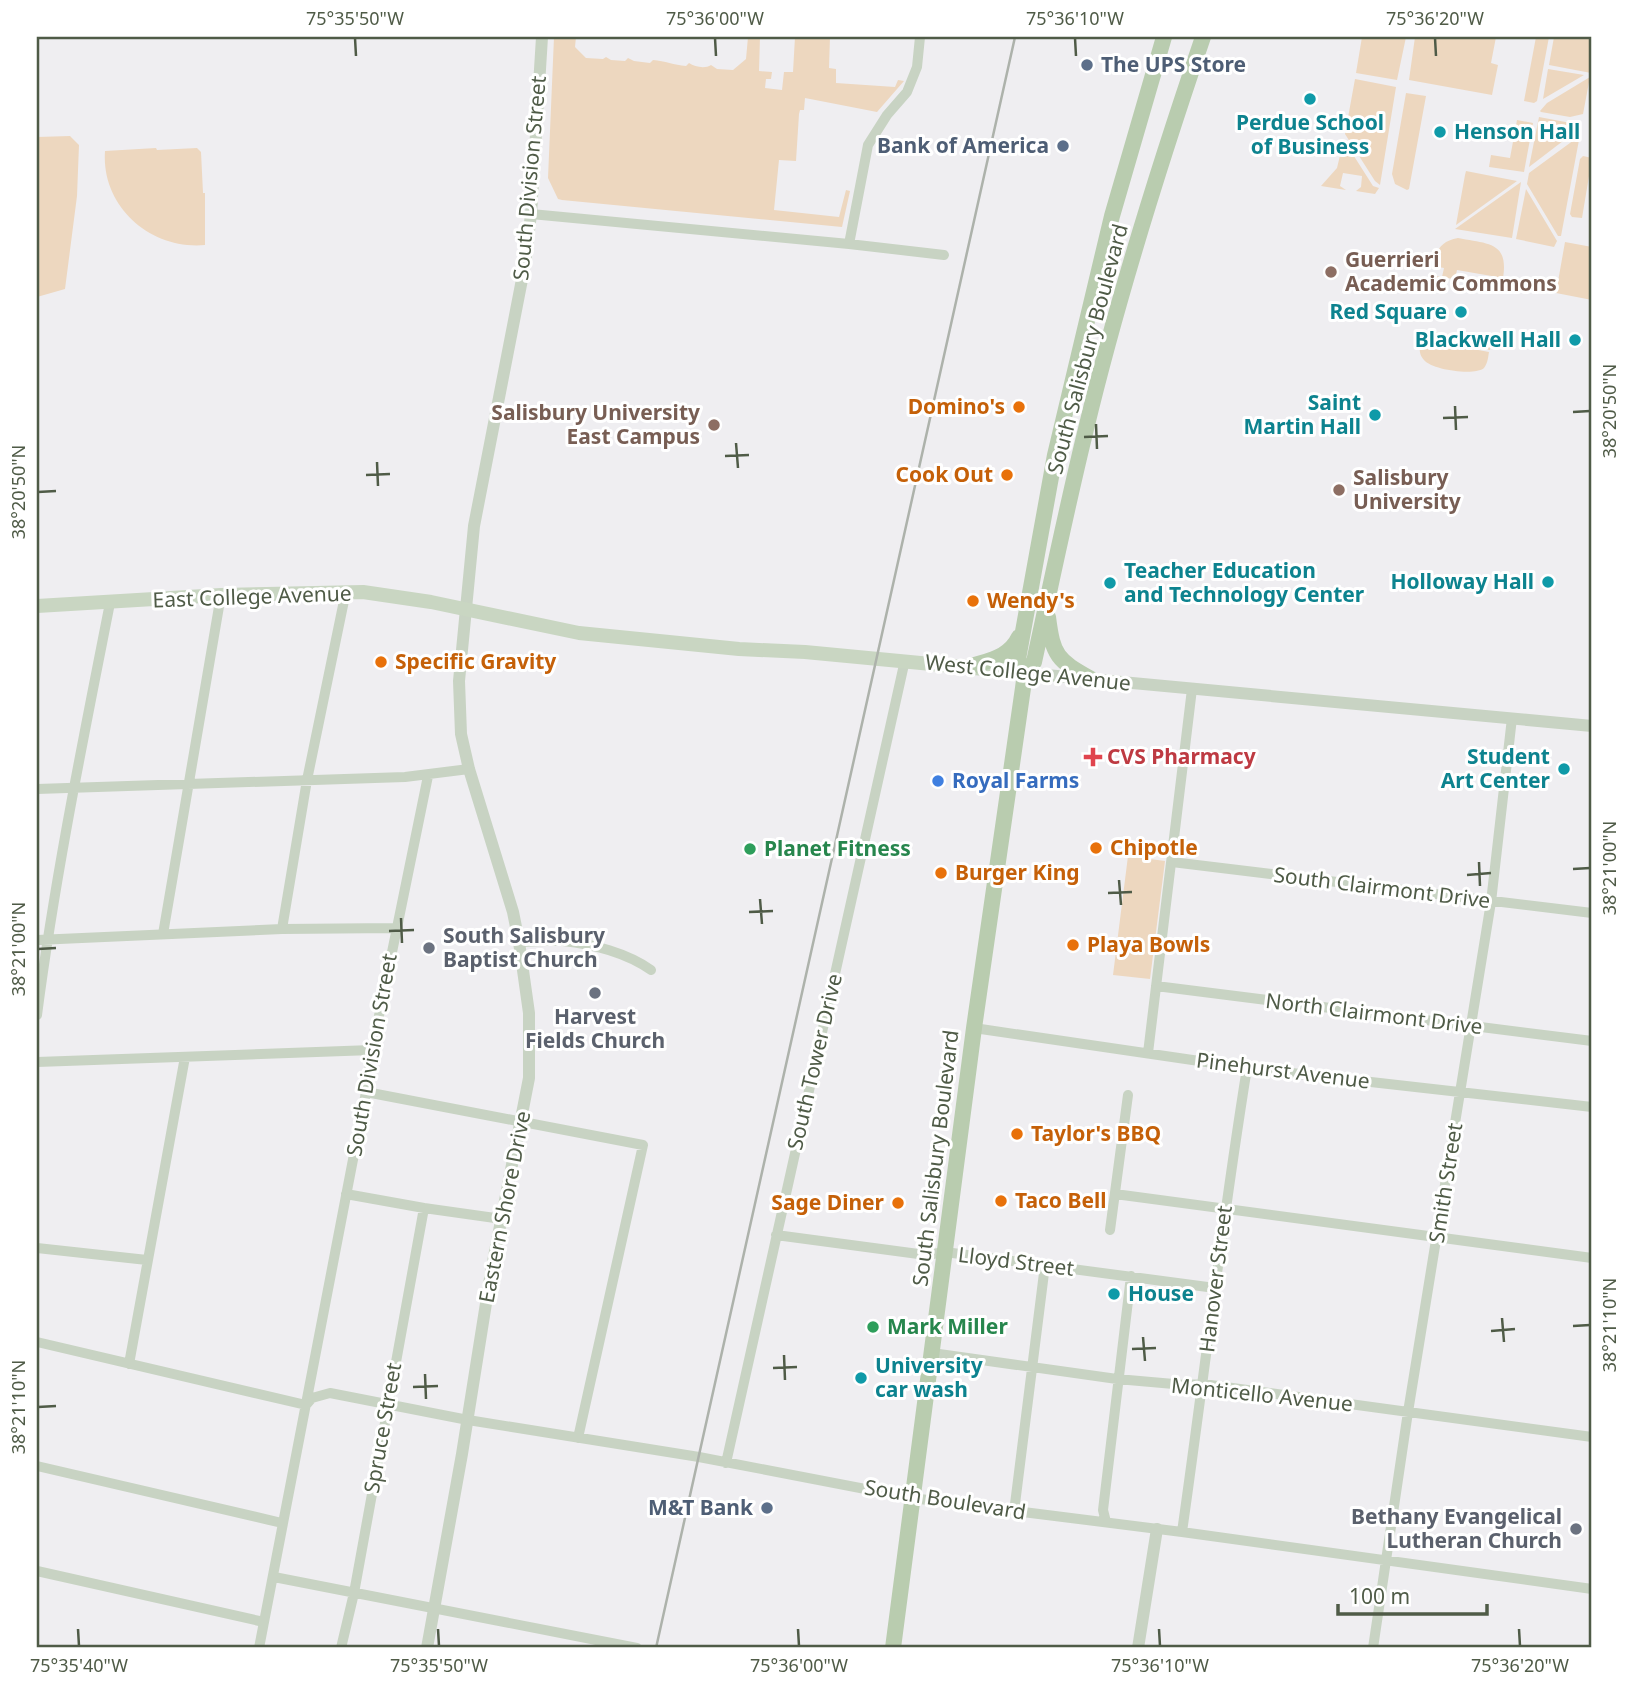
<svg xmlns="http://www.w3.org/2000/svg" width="1629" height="1685" viewBox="0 0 1629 1685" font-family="'Noto Sans',sans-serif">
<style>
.green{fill:#edd7bf}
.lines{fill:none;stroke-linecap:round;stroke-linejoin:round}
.minor{stroke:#c8d3c3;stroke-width:10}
.tertiary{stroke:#c8d3c3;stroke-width:12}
.secondary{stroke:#c9d6c2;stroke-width:14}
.primary{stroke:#b9ccaf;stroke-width:16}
.rail{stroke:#adb2ab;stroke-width:2.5}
.ticks{fill:none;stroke:#4f5b47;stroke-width:2.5}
.service-dot{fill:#5c6f8a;stroke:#fff;stroke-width:2.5}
.culture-dot{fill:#0f9aa8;stroke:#fff;stroke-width:2.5}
.education-dot{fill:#8d6e63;stroke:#fff;stroke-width:2.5}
.food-dot{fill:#e8710a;stroke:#fff;stroke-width:2.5}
.health-dot{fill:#e0444e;stroke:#fff;stroke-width:2.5}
.shop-dot{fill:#3f7fe0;stroke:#fff;stroke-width:2.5}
.leisure-dot{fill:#2e9e5b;stroke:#fff;stroke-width:2.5}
.worship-dot{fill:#6b7280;stroke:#fff;stroke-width:2.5}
.labels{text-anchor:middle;stroke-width:6;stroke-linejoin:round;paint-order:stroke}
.service-label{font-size:21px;font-weight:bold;fill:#4e5e75;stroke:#fff;text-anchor:end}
.culture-label{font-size:21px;font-weight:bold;fill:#0d838f;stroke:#fff;text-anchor:end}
.street-label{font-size:21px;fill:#4f5b47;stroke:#fff}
.education-label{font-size:21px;font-weight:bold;fill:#785e54;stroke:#fff;text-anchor:start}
.food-label{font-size:21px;font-weight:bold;fill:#c56008;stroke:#fff;text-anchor:start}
.health-label{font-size:21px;font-weight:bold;fill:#be3a42;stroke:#fff;text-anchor:start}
.shop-label{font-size:21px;font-weight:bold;fill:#366cbe;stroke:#fff;text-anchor:start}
.leisure-label{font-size:21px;font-weight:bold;fill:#27864d;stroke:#fff;text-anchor:start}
.worship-label{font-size:21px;font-weight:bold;fill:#5b616d;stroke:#fff;text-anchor:start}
.neatline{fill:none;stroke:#4f5b47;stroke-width:2.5}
.ticks-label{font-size:18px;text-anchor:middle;fill:#4f5b47}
</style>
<rect width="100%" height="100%" fill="#efeef1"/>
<path class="green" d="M554,37h22l-1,10 11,11 17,1 3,-2 5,3 14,1 3,-3 6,3 16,2 3,-3c12,1 21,5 33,6l3,-3c6,4 16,6 22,2l6,4 16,1 13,-11 2,-22h12l-1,34 13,1 -1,7h-5l-1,9 17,2 2,-18h9l2,-35h35l-1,31 7,1v14l59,4 3,-7 6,1 -27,31 -72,-14 -1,12h-4l-1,4 -3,47 -17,-1 -5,50 65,7 7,-27 4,1 -8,36 -280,-27 -4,-1 -10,-21z
M1362,37h44l-9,43 -41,-7z
M1415,37h81l-5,26 7,2 -6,30 -83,-15z
M1536,37h13l-12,64 -3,2 -10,-2z
M1554,37h38l-1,36 -42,-8z
M1548,69l36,6 -41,24z
M1590,77l-7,37 -13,3 -29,-5 -1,-1 7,-8z
M1355,79l41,8 -16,98 -5,-4 -30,-47z
M1406,93l20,3 -17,93 -2,1 -12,-6 -3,-10z
M1539,117l37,7 4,4 -51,39z
M1517,120l16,3 -9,49 -35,-5 2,-12 19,3z
M70,136l9,9 -2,51 -12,93 -28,8v-160z
M1574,140h5l-18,96h-3l-31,-52 2,-11z
M1345,142l28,44 6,2 -4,6 -19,-3 5,-4 1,-11 -19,-3 -3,13 6,4 -25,-4 16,-18 6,-25z
M156,148l1,2 40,-2 4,4 2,41h2v52c-54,5 -104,-38 -100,-94z
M1583,156l9,2 -10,60 -10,-1 -2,-3 10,-55z
M1466,171l51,10 -61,44 9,-50z
M1521,182l-9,56 -57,-9z
M1526,189l31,52 -3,6 -38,-8z
M1458,238c29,6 51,3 45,40l-46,-8 -2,9 -9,-1 -2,6 -14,-2 1,-7 11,2 2,-9 -11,-2c3,-16 8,-25 25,-28z
M1565,242l27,5v53l-36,-7z
M1422,330l69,12 -1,8 -70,-13z
M1420,339l69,13c-1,5 -1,11 -5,16 -9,8 -52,2 -60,-8 -6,-6 -4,-13 -4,-21z
M1128,856l37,5 -15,118 -37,-4z"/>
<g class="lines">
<path class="minor" d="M531,214l318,30 95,11
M849,244l19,-99 19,-30 20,-23 10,-25 3,-30
M37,789l368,-12 64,-8
M1172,862l420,51
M282,929l25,-149 39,-189
M163,934l58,-339
M37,940l245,-11 114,-1
M519,942c14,0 30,-2 44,-1 30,3 64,12 88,29
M1156,986l436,55
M37,1015c18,-138 46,-275 73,-412
M974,1028l273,40 345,39
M1148,1053l44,-364
M37,1062l335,-12
M366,1092l277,53 -65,293
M346,1194l78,14 78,11
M1115,1194l477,64
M1110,1230l18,-135
M776,1235l150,20 19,-3 270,36
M37,1248l110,12
M37,1342l269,63 6,-7 18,-5 138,27 231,37 213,41 270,34 410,57
M932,1353l185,26 68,6 18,-1 389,53
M129,1364l56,-307
M726,1463l179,-803
M37,1466l245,57
M1014,1512l31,-247
M1106,1522l-3,-12 28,-234
M1182,1532c22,-155 40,-310 65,-464
M37,1571l227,51
M274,1577l363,71
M259,1648l107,-556 6,-42 56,-274
M341,1648l13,-55 70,-385
M1373,1648l35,-236 83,-510 21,-184"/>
<path class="tertiary" d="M1025,673l567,53
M427,1648l35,-194 29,-182 38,-194v-65l-10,-71 -6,-30 -44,-143 -8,-35 -2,-53 15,-155 51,-262 6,-50 11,-177
M1138,1648l19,-119"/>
<path class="secondary" d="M37,606l184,-11 142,-3 68,10 148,31 160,16 66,3 220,21"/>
<path class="primary" d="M1048,617c5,39 9,43 43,62
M969,667c20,-7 40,-9 50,-30
M1025,673l9,-11c17,-78 33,-156 52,-233 32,-133 73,-263 117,-392
M893,1648l81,-620 49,-340 2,-15 -7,-14 37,-204 57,-239 52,-179"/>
<path class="rail" d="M656,1648l359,-1611"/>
</g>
<path class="ticks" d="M355,38l1,18M715,38l1,18M1075,38l1,18M1435,38l1,18M1455,406l1,24M1573,412l17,-1M1443,418l25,-1M1096,424l1,25M1084,437l24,-1M736,443l2,25M725,456l24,-1M377,462l1,24M366,475l24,-1M38,492l18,-1M1479,862l1,24M1573,869l17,-1M1467,875l24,-2M1119,880l2,25M1108,893l24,-1M760,899l2,25M749,912l24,-1M401,918l1,25M389,931l25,-1M38,949l18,-1M1502,1318l2,24M1573,1326l17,-1M1491,1331l24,-2M1143,1337l2,24M1132,1349l24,-1M784,1355l1,25M773,1368l24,-1M425,1374l1,25M413,1387l25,-1M38,1407l18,-1M78,1629l1,17M438,1629l1,17M798,1629l1,17M1159,1629l1,17M1519,1629l1,17"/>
<g class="service-dot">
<circle cx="1087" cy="65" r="7"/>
<circle cx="1063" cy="146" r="7"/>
<circle cx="767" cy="1508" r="7"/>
</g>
<g class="culture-dot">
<circle cx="1310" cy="99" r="7"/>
<circle cx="1440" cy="132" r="7"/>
<circle cx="1461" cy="312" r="7"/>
<circle cx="1575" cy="340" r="7"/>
<circle cx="1375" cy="415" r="7"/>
<circle cx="1548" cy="582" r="7"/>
<circle cx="1110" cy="583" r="7"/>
<circle cx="1564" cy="769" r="7"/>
<circle cx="1114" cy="1294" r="7"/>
<circle cx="861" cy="1378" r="7"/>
</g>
<g class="education-dot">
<circle cx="1331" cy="272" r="7"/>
<circle cx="714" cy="425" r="7"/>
<circle cx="1339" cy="490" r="7"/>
</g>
<g class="food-dot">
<circle cx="1019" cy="407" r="7"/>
<circle cx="1007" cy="475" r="7"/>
<circle cx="973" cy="601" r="7"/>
<circle cx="381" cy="662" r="7"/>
<circle cx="1096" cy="848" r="7"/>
<circle cx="941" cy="873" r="7"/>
<circle cx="1073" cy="945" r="7"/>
<circle cx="1017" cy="1134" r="7"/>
<circle cx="1001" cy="1201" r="7"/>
<circle cx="898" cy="1203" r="7"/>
</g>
<path class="health-dot" d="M1089.5 746.5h7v7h7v7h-7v7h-7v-7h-7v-7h7z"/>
<circle class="shop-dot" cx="938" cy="781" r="7"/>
<g class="leisure-dot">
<circle cx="750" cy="849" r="7"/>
<circle cx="873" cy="1327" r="7"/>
</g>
<g class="worship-dot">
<circle cx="429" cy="948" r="7"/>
<circle cx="595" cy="993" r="7"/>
<circle cx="1576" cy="1529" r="7"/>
</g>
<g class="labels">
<g class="service-label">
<text x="1101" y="72" text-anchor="start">The UPS Store</text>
<text x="1049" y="153">Bank of America</text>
<text x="753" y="1515">M&amp;T Bank</text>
</g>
<g class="culture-label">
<text x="1310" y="130" text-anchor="middle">Perdue School<tspan x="1310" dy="24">of Business</tspan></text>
<text x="1454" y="139" text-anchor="start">Henson Hall</text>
<text x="1447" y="319">Red Square</text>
<text x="1561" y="347">Blackwell Hall</text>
<text x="1361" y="410">Saint<tspan x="1361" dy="24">Martin Hall</tspan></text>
<text x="1124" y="578" text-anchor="start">Teacher Education<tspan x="1124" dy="24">and Technology Center</tspan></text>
<text x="1534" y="589">Holloway Hall</text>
<text x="1550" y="764">Student<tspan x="1550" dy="24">Art Center</tspan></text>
<text x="1128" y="1301" text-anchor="start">House</text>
<text x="875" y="1373" text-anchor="start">University<tspan x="875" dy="24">car wash</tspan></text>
</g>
<g class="street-label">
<text transform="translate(530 178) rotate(-85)" y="7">South Division Street</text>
<text transform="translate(1088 349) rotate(-75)" y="7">South Salisbury Boulevard</text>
<text transform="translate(252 597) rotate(-2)" y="7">East College Avenue</text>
<text transform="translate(1028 673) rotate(6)" y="7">West College Avenue</text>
<text transform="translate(1382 888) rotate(7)" y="7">South Clairmont Drive</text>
<text transform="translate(1374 1014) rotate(7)" y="7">North Clairmont Drive</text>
<text transform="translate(372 1055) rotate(-80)" y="7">South Division Street</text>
<text transform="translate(815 1062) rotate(-77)" y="7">South Tower Drive</text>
<text transform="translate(1283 1071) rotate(7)" y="7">Pinehurst Avenue</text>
<text transform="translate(936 1158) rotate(-83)" y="7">South Salisbury Boulevard</text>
<text transform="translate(1446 1183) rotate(-81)" y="7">Smith Street</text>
<text transform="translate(505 1207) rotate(-79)" y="7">Eastern Shore Drive</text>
<text transform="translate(1016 1262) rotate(7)" y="7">Lloyd Street</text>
<text transform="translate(1216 1279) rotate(-83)" y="7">Hanover Street</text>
<text transform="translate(1262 1395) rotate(6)" y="7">Monticello Avenue</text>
<text transform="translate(383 1428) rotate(-80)" y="7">Spruce Street</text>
<text transform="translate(945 1500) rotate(9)" y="7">South Boulevard</text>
</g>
<g class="education-label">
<text x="1345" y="267">Guerrieri<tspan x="1345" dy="24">Academic Commons</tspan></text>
<text x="700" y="420" text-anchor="end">Salisbury University<tspan x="700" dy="24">East Campus</tspan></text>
<text x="1353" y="485">Salisbury<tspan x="1353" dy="24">University</tspan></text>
</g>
<g class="food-label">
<text x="1005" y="414" text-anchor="end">Domino's</text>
<text x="993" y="482" text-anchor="end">Cook Out</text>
<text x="987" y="608">Wendy's</text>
<text x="395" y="669">Specific Gravity</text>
<text x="1110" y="855">Chipotle</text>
<text x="955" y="880">Burger King</text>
<text x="1087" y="952">Playa Bowls</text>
<text x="1031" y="1141">Taylor's BBQ</text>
<text x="1015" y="1208">Taco Bell</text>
<text x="884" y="1210" text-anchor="end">Sage Diner</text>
</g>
<g class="health-label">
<text x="1107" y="764">CVS Pharmacy</text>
</g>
<g class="shop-label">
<text x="952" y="788">Royal Farms</text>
</g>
<g class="leisure-label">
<text x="764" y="856">Planet Fitness</text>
<text x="887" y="1334">Mark Miller</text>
</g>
<g class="worship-label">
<text x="443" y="943">South Salisbury<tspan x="443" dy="24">Baptist Church</tspan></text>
<text x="595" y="1024" text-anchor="middle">Harvest<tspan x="595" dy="24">Fields Church</tspan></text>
<text x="1562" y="1524" text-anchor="end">Bethany Evangelical<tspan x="1562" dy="24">Lutheran Church</tspan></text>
</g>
</g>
<rect width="1629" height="1685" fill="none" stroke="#ffffff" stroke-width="77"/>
<path d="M1338 1604v10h149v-10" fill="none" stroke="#4f5b47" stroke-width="3.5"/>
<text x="1349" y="1604" font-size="21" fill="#4f5b47" stroke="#ffffff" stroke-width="5" paint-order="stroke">100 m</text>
<rect x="38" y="38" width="1552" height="1608" class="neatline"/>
<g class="ticks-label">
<text x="355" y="25">75°35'50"W</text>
<text x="715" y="25">75°36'00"W</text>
<text x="1075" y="25">75°36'10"W</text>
<text x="1435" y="25">75°36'20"W</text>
<text transform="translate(1610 411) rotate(-90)" y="6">38°20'50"N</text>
<text transform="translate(19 492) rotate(-90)" y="6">38°20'50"N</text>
<text transform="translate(1610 868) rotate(-90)" y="6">38°21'00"N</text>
<text transform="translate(19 949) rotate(-90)" y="6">38°21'00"N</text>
<text transform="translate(1610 1325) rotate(-90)" y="6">38°21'10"N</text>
<text transform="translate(19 1407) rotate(-90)" y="6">38°21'10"N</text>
<text x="79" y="1672">75°35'40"W</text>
<text x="439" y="1672">75°35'50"W</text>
<text x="799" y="1672">75°36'00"W</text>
<text x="1160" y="1672">75°36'10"W</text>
<text x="1520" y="1672">75°36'20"W</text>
</g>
</svg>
